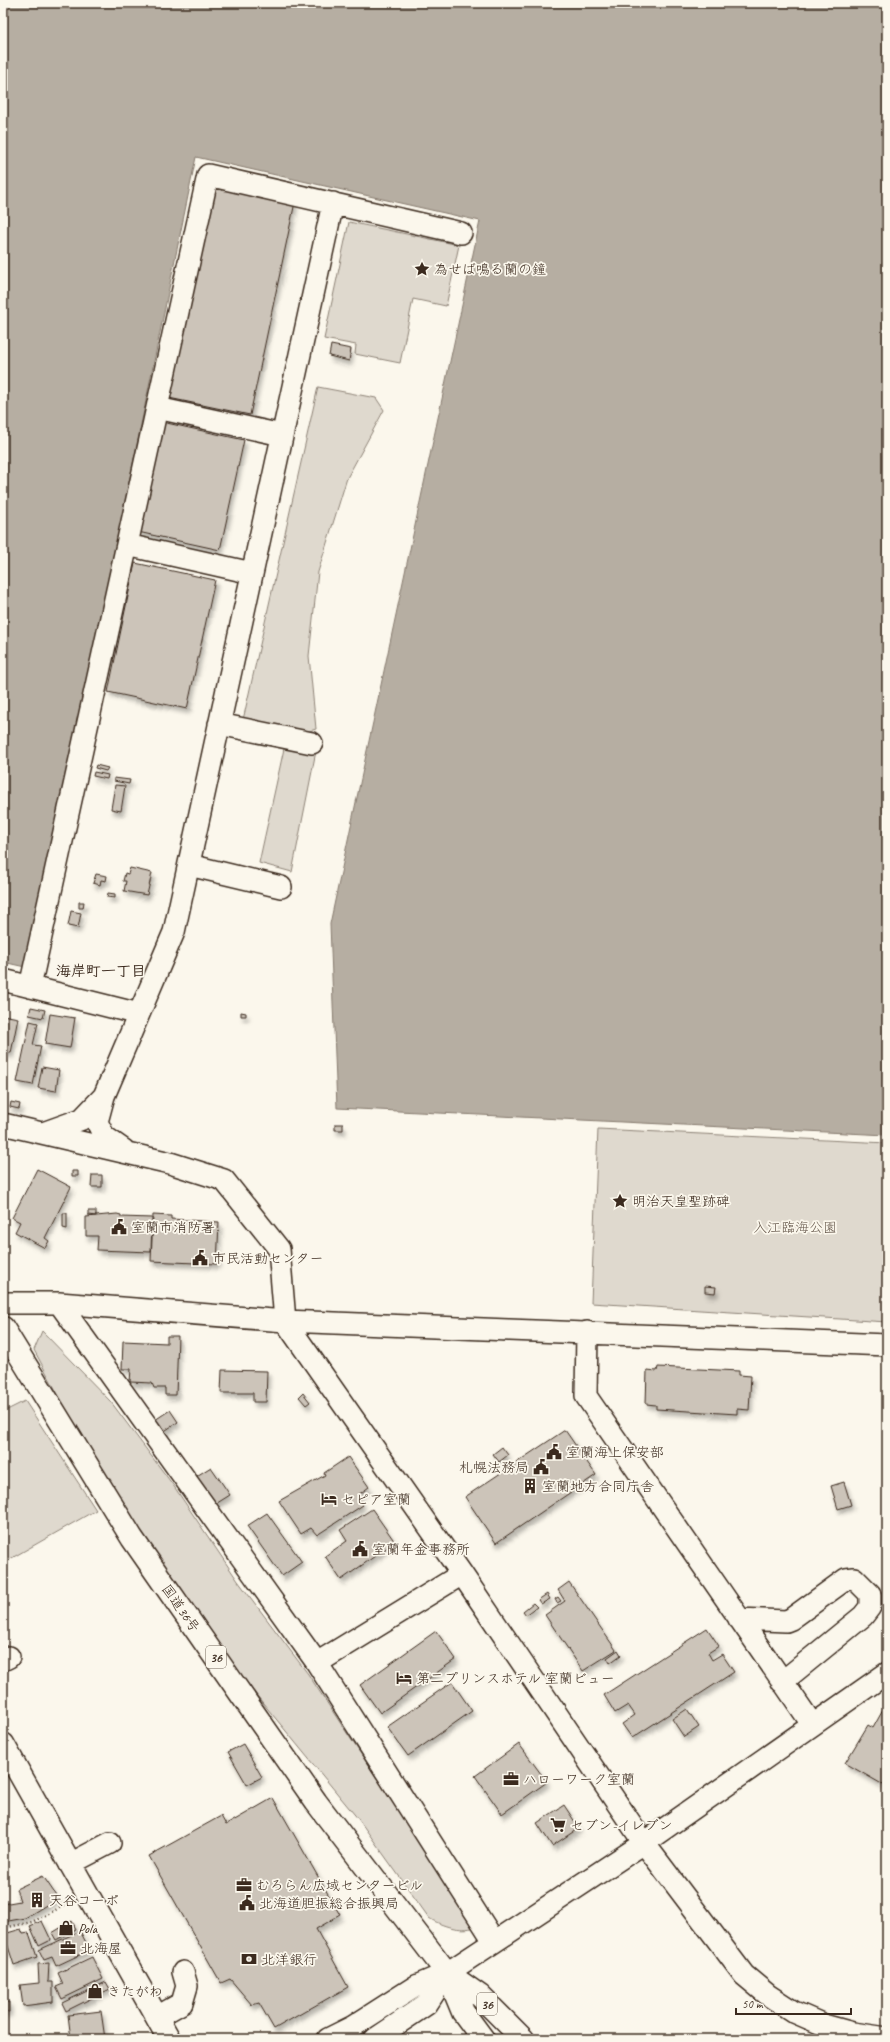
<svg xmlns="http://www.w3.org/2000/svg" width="890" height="2042" viewBox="0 0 890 2042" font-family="Caveat,'Klee One',sans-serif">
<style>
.green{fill:#dfd9ce;stroke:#8d8276}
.water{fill:#b6aea2;stroke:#85796d}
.building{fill:#ccc4b9;stroke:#3b2a1e;filter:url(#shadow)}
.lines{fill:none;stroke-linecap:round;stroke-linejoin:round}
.minor-casing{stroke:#3b2a1e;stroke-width:24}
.major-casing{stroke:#3b2a1e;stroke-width:25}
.highway-casing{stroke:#3b2a1e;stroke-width:25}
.path{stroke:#3b2a1e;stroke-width:2.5;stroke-dasharray:1 3;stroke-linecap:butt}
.minor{stroke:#fbf7ec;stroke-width:21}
.major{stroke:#fbf7ec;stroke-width:22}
.highway{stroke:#fbf7ec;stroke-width:22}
.labels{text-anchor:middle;stroke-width:3.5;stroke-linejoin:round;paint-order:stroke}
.shield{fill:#fbf7ec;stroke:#75685c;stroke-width:1}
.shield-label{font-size:13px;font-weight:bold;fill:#3b2a1e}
.poi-label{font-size:14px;fill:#3b2a1e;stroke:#fbf7ec;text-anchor:start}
.park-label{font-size:14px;fill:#64564a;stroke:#fbf7ec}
.street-label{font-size:14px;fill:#3b2a1e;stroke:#fbf7ec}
.neighbourhood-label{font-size:15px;font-weight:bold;fill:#3b2a1e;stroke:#fbf7ec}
</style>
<defs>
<filter id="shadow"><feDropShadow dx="2.5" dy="4.5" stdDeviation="2" flood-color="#0004"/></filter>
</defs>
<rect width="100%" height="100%" fill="#fbf7ec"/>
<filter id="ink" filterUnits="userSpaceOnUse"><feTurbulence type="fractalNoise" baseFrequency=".025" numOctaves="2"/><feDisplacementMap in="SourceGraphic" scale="8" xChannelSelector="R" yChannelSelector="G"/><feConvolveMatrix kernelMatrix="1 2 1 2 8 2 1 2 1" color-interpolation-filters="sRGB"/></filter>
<g filter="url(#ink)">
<path class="green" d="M349,222l110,23 -13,61 -33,-7 -13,64 -45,-9 1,-9 -32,-6z
M318,387l58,11 8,12 -37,68 -29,94 -9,84 7,73 -13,4 -60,-13z
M285,744l31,7 -24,121 -33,-9z
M598,1129l289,14v179l-296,-19z
M42,1331l69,71 62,83 65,96 70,93 167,253c-14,5 -34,-1 -46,-9l-70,-98 -101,-123 -81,-111 -80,-120 -63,-116z
M25,1401l71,109 -93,53v-151z"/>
<path class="water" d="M3,3h884v1132l-550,-27 -7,-184 150,-703 -284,-64 -75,365 -96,445 -22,-5z"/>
<path class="building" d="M214,185l81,17 -45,213 -81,-17z
M331,345l20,4 -2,12 -20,-5z
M162,422l82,18 -24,110 -82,-18z
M135,563l80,17 -28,129 -79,-17z
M96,765l12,3 -2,3 -11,-3z
M94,772l14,3 -1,4 -14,-3z
M114,778l16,2 -1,4 -15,-3z
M115,785l10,1 -4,25 -10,-2z
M130,868l22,5 -5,22 -23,-4 2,-10h-3l2,-8 3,1z
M96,874l11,2 -1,5 -5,-1 -1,5 -7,-2z
M108,893l7,1v4l-8,-1z
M79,902h5l-1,6h-4z
M71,911l10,2 -3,15 -10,-2z
M31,1007l14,3 -2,8 -14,-3z
M241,1012l5,1v3h-5z
M50,1014l25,4 -5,30 -25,-4z
M3,1015l15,3 -7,35 -8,-1z
M30,1021l8,2 -5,22 8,1 -8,39 -16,-3z
M42,1067l17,3 -3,21 -18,-3z
M11,1102l9,2 -1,5 -9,-2z
M335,1124h8v6h-8z
M37,1169l34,18 -26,51 4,3 -4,7 -30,-16 5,-10 -8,-4z
M72,1171h6v5h-6z
M92,1175h10v12h-11z
M88,1211h8v5l-8,-1z
M63,1213h4v16l-4,-1z
M117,1214l4,1v2l31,1 -1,34 -54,-2 1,-14h-12v-19z
M153,1215l18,1v3l48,3 -2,42 -66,-3z
M705,1286l11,1 -1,6 -10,-1z
M167,1336h11l-2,59h-11v-7h-11l-2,-5 -22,-1 1,-13h-9l1,-28 44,2z
M658,1367l81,4v4l12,1 -2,34 -12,-1v5l-81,-5v-4l-10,-1 1,-34 10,1z
M222,1370l45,1 -1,31h-13v-9h-32z
M303,1393l7,9 -4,3 -7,-8z
M170,1410l8,12 -15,10 -8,-12z
M565,1430l31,45 -100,68 -31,-46z
M502,1447l6,8 -9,7 -6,-8z
M348,1457l21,30 -11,8 5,10 -46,30 -6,-7 -10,6 -22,-33 46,-26 -1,-2z
M211,1467l19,28 -16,10 -19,-28z
M844,1482l7,23 -13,4 -7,-23z
M372,1509l23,33 -54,38 -16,-24 22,-15 -7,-11z
M267,1513l35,49 -20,14 -35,-50z
M569,1582l47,68 -33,21 -38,-56 20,-14 -7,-11z
M547,1594l3,5 -9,5 -3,-4z
M558,1597l3,4 -4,2 -2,-4z
M533,1603l4,4 -11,8 -3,-4z
M707,1628l12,18 -11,7 4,7 10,-6 12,18 -102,66 -10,-14 13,-9 -7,-10 -13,8 -11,-18z
M436,1631l20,28 -76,54 -20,-28z
M618,1650l3,5 -11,8 -3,-5z
M452,1682l20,29 -64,45 -21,-29z
M687,1709l12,18 -15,10 -12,-18z
M883,1710l4,2v75l-42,-24 23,-38 5,3z
M243,1744l19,33 -15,8 -19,-33z
M519,1744l28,38 -45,32 -27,-38z
M273,1798l67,117 -24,14 32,58 -74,42 -15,-26 -7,2 -22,-26 -9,4 -72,-127 72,-40 5,9z
M564,1805l15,23 -27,18 -15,-23z
M43,1876l15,22 -33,20 -22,4v-18l17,-3 -4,-12z
M42,1921l9,19 -12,6 -9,-20z
M72,1921l4,8 -20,11 -4,-7z
M21,1929l2,5 6,-1 8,24 -23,8 -10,-31z
M80,1931l10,19 -34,16 -4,-9 -8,3 -5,-10z
M92,1957l11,22 -41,20 -6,-12 7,-3 -5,-11z
M49,1963l-1,19h5v20l-30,4 -3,-21 19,-2 -1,-19z
M106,1982l4,7 -44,22 -4,-8z
M3,2002h6v10h-6z
M101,2011l4,28h-34l-3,-24z
M3,2037h12v2h-12z"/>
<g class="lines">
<defs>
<path id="minor" d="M157,408l125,27
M127,545l125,28
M219,724l93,19
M189,865l92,22
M3,980l136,34
M30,987l178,-812 253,58
M104,1096l-7,26 7,14 20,14
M3,1124l167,39 54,17 55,69 6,72 177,253 182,269 100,132 24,20 26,17 30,13 29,8 34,5
M43,1133l39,-14 22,-23 70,-164 159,-729
M3,1303h56l226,18 602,24
M59,1303l258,360 177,278
M587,1332l-1,64 226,328
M739,1619l47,2 5,-2 55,-40 8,-1 16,16v13l-7,9 -81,66
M3,1660l6,-3
M317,1663l145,-89
M70,1864l40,-21
M157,2017l25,-14 5,-17 -4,-14
M328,2039l24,-12 64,-41 31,-13 197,-130 243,-170
M375,2039l52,-35 20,-31"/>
<path id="major" d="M3,1744l166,295"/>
<path id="highway" d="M3,1328l129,210 184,264 131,171 16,39 20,27
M447,1973l33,23 43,43"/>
</defs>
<use href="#minor" class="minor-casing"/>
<use href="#major" class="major-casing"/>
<use href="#highway" class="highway-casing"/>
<path class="path" d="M3,1928l29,-6 39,-20"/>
<use href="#minor" class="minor"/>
<use href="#major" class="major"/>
<use href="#highway" class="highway"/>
</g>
</g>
<defs>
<symbol id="sight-bare" viewBox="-9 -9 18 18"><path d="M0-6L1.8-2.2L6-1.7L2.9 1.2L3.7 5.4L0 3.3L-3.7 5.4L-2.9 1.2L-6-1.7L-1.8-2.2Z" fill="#3b2a1e" stroke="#fbf7ec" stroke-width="2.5" paint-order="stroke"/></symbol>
<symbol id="civic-bare" viewBox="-9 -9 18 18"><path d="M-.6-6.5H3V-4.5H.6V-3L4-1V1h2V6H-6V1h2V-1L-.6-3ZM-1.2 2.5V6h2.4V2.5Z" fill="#3b2a1e" stroke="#fbf7ec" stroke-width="2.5" paint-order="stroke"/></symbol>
<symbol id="building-bare" viewBox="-9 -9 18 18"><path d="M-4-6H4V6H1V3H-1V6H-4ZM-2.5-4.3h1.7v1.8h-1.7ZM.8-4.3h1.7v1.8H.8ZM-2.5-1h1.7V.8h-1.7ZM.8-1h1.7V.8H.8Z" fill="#3b2a1e" stroke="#fbf7ec" stroke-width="2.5" paint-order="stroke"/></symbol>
<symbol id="hotel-bare" viewBox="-9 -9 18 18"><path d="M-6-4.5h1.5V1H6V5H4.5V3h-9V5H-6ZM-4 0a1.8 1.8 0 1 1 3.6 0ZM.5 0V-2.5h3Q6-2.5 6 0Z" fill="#3b2a1e" stroke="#fbf7ec" stroke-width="2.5" paint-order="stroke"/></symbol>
<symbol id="office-bare" viewBox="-9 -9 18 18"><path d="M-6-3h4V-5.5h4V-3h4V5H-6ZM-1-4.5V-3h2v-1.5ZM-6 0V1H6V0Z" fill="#3b2a1e" stroke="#fbf7ec" stroke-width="2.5" paint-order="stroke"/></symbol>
<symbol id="supermarket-bare" viewBox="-9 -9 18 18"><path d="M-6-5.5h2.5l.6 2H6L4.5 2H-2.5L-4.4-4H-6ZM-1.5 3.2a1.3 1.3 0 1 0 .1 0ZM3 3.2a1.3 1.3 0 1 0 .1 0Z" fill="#3b2a1e" stroke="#fbf7ec" stroke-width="2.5" paint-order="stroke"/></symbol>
<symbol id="shop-bare" viewBox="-9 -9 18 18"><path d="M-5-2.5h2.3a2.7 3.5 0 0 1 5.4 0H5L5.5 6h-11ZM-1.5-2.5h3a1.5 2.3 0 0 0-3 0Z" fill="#3b2a1e" stroke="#fbf7ec" stroke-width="2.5" paint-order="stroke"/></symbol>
<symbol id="bank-bare" viewBox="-9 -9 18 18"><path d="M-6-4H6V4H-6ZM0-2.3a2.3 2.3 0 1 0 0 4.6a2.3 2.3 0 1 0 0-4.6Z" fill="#3b2a1e" stroke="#fbf7ec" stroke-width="2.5" paint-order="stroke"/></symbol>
</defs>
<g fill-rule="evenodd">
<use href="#sight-bare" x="411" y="258" width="22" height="22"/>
<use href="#sight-bare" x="609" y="1190" width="22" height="22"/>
<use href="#civic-bare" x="108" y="1216" width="22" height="22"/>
<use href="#civic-bare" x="189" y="1247" width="22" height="22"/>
<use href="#civic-bare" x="543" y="1441" width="22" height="22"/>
<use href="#civic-bare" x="530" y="1456" width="22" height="22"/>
<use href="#building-bare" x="519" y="1475" width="22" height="22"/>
<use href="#hotel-bare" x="318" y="1488" width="22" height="22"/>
<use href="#civic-bare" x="349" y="1538" width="22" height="22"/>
<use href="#hotel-bare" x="393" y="1667" width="22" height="22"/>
<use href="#office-bare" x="500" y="1768" width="22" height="22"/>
<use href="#supermarket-bare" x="547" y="1814" width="22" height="22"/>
<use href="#office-bare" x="233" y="1874" width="22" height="22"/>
<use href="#building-bare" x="26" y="1889" width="22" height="22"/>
<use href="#civic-bare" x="236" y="1892" width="22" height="22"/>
<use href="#shop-bare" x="55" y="1917" width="22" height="22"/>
<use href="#office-bare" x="57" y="1937" width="22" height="22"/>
<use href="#bank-bare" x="238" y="1948" width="22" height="22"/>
<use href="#shop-bare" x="84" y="1980" width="22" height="22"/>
</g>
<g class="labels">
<g class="shield">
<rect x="206" y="1646" width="20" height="22" rx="3"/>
<rect x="477" y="1993" width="20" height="22" rx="3"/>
</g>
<g class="shield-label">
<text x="216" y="1662">36</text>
<text x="487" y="2009">36</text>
</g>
<g class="poi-label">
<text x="434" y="274">為せば鳴る蘭の鐘</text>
<text x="632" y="1206">明治天皇聖跡碑</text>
<text x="131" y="1232">室蘭市消防署</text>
<text x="212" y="1263">市民活動センター</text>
<text x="566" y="1457">室蘭海上保安部</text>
<text x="529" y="1472" text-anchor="end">札幌法務局</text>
<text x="542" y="1491">室蘭地方合同庁舎</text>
<text x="341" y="1504">セピア室蘭</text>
<text x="372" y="1554">室蘭年金事務所</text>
<text x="416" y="1683">第二プリンスホテル 室蘭ビュー</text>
<text x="523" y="1784">ハローワーク室蘭</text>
<text x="570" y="1830">セブン-イレブン</text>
<text x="256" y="1890">むろらん広域センタービル</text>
<text x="49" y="1905">天谷コーポ</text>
<text x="259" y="1908">北海道胆振総合振興局</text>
<text x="78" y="1933">Pola</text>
<text x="80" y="1953">北海屋</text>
<text x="261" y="1964">北洋銀行</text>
<text x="107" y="1996">きたがわ</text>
</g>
<g class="park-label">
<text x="795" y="1232">入江臨海公園</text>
</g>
<g class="street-label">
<text transform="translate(181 1608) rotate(55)" y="5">国道36号</text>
</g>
<g class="neighbourhood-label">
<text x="101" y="976">海岸町一丁目</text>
</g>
</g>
<rect width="890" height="2042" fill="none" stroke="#fbf7ec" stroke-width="16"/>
<rect x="8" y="8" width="874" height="2026" fill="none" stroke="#3b2a1e" stroke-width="1.5" filter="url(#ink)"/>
<path d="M736 2008v6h115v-6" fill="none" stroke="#3b2a1e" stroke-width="2"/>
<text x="742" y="2008" font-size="12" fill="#3b2a1e" stroke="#fbf7ec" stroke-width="3" paint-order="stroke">50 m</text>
</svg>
